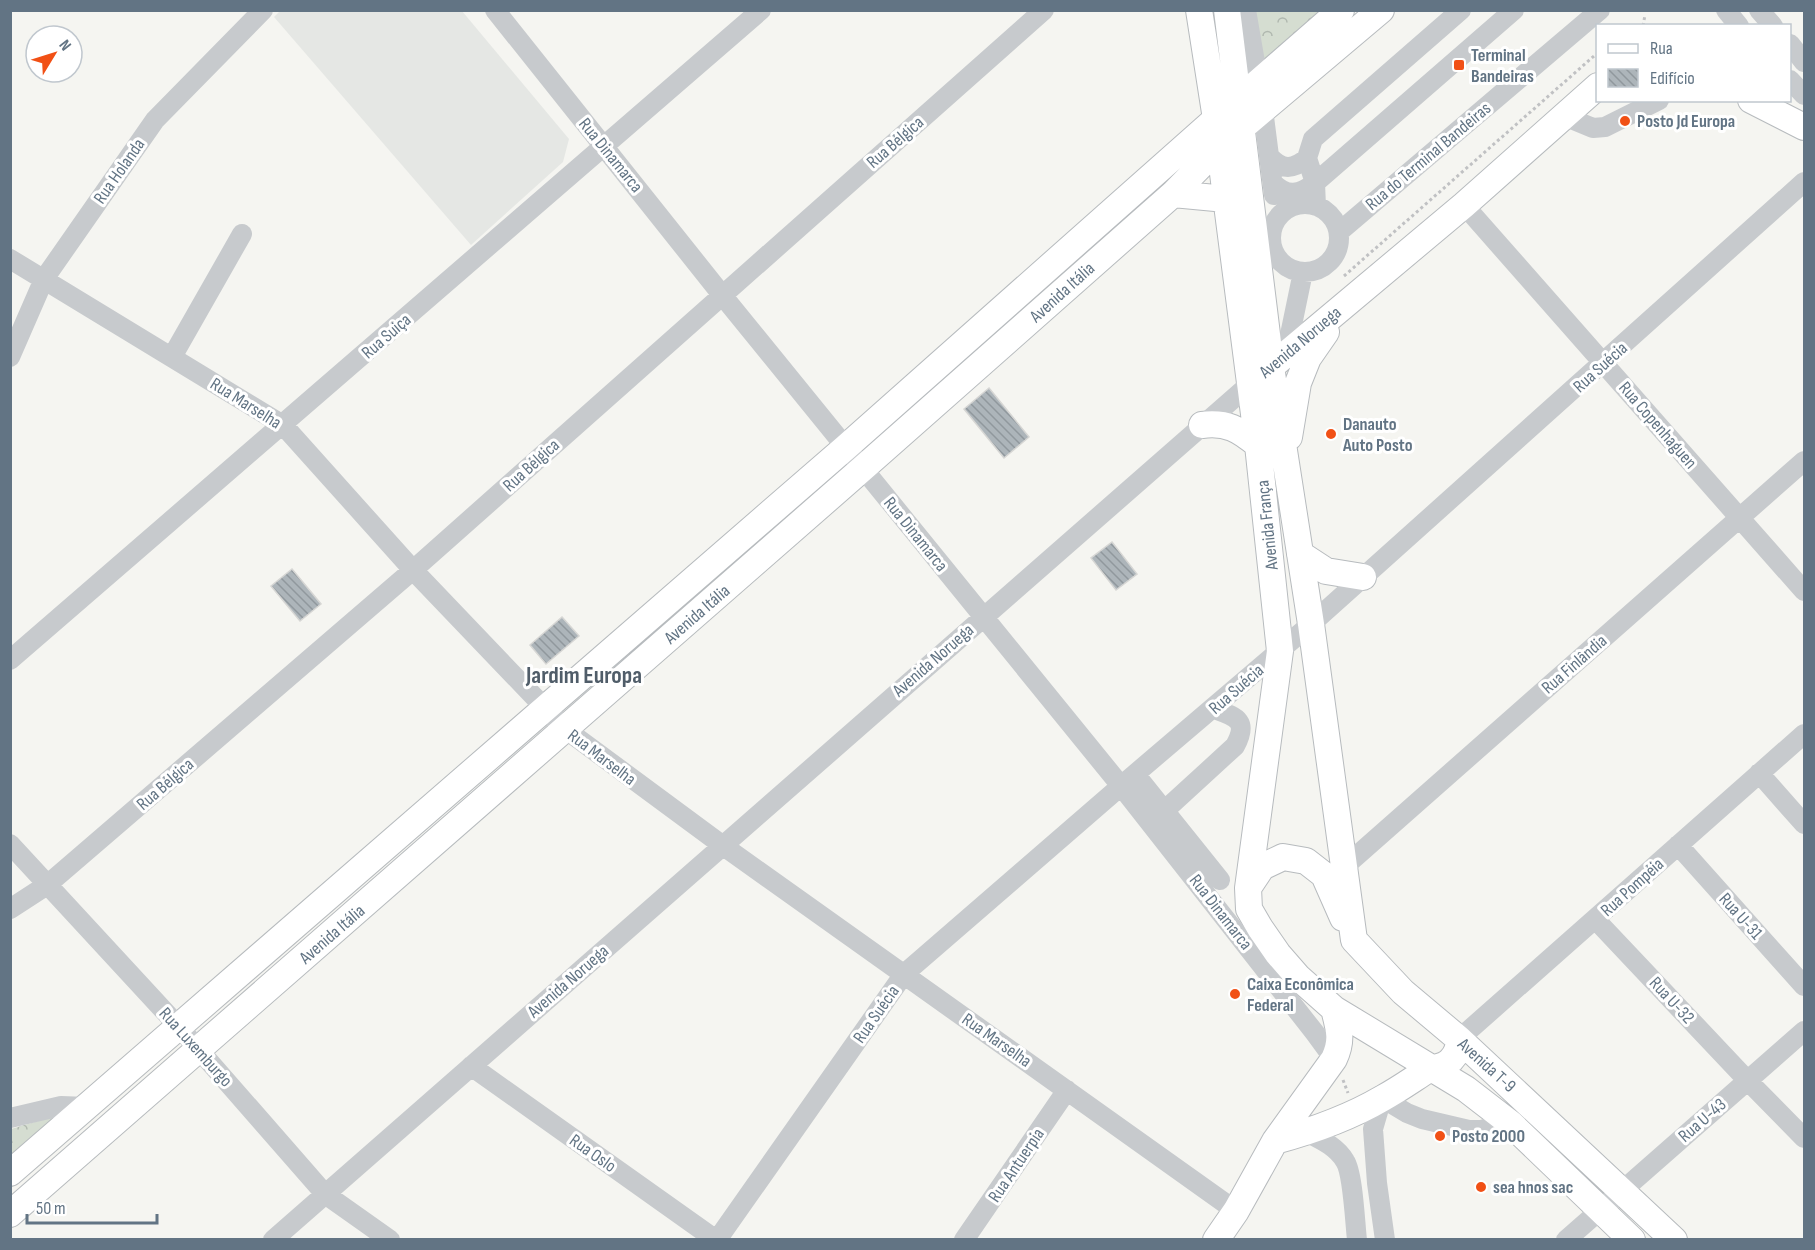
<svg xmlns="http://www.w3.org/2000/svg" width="1815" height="1250" viewBox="0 0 1815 1250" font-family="'Sofia Sans Condensed',sans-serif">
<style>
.built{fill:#e5e7e4}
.forest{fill:url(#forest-crowns)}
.building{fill:url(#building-back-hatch);stroke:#d6d6d4;stroke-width:1.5}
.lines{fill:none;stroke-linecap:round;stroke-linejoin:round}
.major-casing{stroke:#b7bbbe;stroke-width:28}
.path{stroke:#c0c1c3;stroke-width:3;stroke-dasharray:3 3;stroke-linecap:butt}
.minor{stroke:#c7cacd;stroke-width:20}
.major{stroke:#fff;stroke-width:26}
.poi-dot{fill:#f15015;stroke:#fff;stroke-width:2}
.labels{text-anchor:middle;stroke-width:6;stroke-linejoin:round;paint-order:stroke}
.poi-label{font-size:18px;font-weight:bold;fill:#627484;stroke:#fff;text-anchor:start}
.street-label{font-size:18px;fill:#627484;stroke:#fff}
.district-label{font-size:24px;font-weight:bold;fill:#505d69;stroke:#fff}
</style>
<defs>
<pattern id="forest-crowns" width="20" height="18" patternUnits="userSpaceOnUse" patternTransform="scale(1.5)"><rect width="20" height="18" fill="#d5ddd1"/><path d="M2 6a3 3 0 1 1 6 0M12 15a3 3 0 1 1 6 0" fill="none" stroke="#b0b8af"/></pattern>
<pattern id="building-back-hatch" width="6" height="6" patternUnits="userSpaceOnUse" patternTransform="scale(1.5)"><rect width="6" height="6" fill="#adb5ba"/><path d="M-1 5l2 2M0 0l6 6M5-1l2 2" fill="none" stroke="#90989d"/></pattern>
</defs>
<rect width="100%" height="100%" fill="#f5f5f1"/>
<path class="built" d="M280,11h182l107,128 -6,23 -92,83 -197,-228z"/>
<path class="forest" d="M1250,11h72l-62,53z
M55,1116l5,5 -49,42v-34z"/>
<path class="building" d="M989,388l40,49 -25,21 -40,-49z
M1112,542l25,32 -21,16 -25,-32z
M292,569l29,35 -21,17 -29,-35z
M562,617l17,19 -33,28 -16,-19z"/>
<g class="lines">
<defs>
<path id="major" d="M1199,10l17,109 42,326 22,206 -32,237 1,21 11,19 18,26 20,23 36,32 132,80 44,34 122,117
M1227,10l44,357 40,257 43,316 49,52 56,47 215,201
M1751,100l53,27
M1173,194l53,5
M1260,376l204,-171 134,-119
M1202,425c25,-3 37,4 56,20
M1289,437l9,-54 10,-25 18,-26
M1300,554l26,17 37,6
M1248,888l14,-21 21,-10 23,4 18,14 19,43
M1275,1141c37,-10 74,-23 108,-43 15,-8 29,-18 43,-27 9,-5 18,-3 25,-11 6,-6 8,-13 8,-21
M10,1173l835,-725 371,-329 125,-109
M10,1214l852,-745 311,-275 47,-48 161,-136
M1216,1240l20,-29 39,-70 59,-82c9,-19 5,-30 0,-50"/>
</defs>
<use href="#major" class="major-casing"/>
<path class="path" d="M1643,26l2,-11
M1344,276l250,-220 4,-1
M1343,1080l5,13"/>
<path class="minor" d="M495,10l227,285 399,491 194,247 19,26
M1246,10l17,99 11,86
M1726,10l13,16
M1759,10l14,16
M1790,44l14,18
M1790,80l14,15
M1564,116l29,12 12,-1 54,-27
M1270,157c12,13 23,13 37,1
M1273,183c14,14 26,12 42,0l-8,-25 6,-19 148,-129
M1271 238a34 34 0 1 1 68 0a34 34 0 1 1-68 0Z
M1464,205l340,386
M1316,206l-1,-23 199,-173
M1339,232l261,-222
M10,259l273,166 130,145 152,159 157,116 514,366
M1286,354l17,-82
M10,357l34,-78 111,-159 108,-110
M172,357l70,-123
M10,660l751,-650
M1759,773l45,51
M1135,774l85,106
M1164,811l71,-65c14,-26 1,-29 -21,-37
M10,844l169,183 146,167 65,46
M1678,845l126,141
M1344,867l460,-406
M10,909l37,-24 366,-315 631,-560
M1595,919l153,162 56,57
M1459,1039l345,-305
M471,1066l245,174
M10,1118l51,-12 26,1
M1308,1133c14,7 29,14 37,28 8,12 10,62 12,79
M273,1240l977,-856
M717,1240l187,-266 217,-188 190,-162 493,-442
M964,1240l103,-150
M1385,1240l-8,-57 -4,-54 9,-31 25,15 15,6 47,11h12l29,-7
M1566,1240l238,-209"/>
<use href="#major" class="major"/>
</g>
<g class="poi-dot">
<rect x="1453" y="59" width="12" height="12" rx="3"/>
<circle cx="1625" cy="121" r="6"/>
<circle cx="1331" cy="434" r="6"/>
<circle cx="1235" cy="994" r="6"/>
<circle cx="1440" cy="1136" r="6"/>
<circle cx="1481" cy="1187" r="6"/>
</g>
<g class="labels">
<g class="poi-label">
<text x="1471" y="61">Terminal<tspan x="1471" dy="21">Bandeiras</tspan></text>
<text x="1637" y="127">Posto Jd Europa</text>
<text x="1343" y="430">Danauto<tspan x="1343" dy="21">Auto Posto</tspan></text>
<text x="1247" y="990">Caixa Econômica<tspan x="1247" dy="21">Federal</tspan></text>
<text x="1452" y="1142">Posto 2000</text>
<text x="1493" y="1193">sea hnos sac</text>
</g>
<g class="street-label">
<text transform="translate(895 142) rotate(-41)" y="6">Rua Bélgica</text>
<text transform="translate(611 155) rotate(51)" y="6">Rua Dinamarca</text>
<text transform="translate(1428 156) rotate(-40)" y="6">Rua do Terminal Bandeiras</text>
<text transform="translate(119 171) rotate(-55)" y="6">Rua Holanda</text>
<text transform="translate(1062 292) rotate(-42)" y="6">Avenida Itália</text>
<text transform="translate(386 336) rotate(-41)" y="6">Rua Suiça</text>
<text transform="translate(1300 342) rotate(-40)" y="6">Avenida Noruega</text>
<text transform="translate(1600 367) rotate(-42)" y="6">Rua Suécia</text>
<text transform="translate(246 403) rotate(32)" y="6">Rua Marselha</text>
<text transform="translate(1658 425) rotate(49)" y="6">Rua Copenhaguen</text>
<text transform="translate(531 465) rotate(-42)" y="6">Rua Bélgica</text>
<text transform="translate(1267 525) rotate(-96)" y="6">Avenida França</text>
<text transform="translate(916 534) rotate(51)" y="6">Rua Dinamarca</text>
<text transform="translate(697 614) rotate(-41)" y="6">Avenida Itália</text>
<text transform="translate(933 660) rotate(-41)" y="6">Avenida Noruega</text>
<text transform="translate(1574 664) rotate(-41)" y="6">Rua Finlândia</text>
<text transform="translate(1236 689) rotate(-41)" y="6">Rua Suécia</text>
<text transform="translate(602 757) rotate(37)" y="6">Rua Marselha</text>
<text transform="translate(165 784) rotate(-41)" y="6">Rua Bélgica</text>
<text transform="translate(1632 887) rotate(-42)" y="6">Rua Pompéia</text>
<text transform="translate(1221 912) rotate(52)" y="6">Rua Dinamarca</text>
<text transform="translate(1741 916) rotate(48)" y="6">Rua U-31</text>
<text transform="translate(332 934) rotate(-41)" y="6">Avenida Itália</text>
<text transform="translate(568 981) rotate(-41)" y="6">Avenida Noruega</text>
<text transform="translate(1672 1000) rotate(47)" y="6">Rua U-32</text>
<text transform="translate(876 1014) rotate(-55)" y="6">Rua Suécia</text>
<text transform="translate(997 1040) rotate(35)" y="6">Rua Marselha</text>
<text transform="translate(196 1047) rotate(48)" y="6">Rua Luxemburgo</text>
<text transform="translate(1487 1065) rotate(42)" y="6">Avenida T-9</text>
<text transform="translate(1702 1120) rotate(-41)" y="6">Rua U-43</text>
<text transform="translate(593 1153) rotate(35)" y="6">Rua Oslo</text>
<text transform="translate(1016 1165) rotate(-56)" y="6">Rua Antuerpia</text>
</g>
<g class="district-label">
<text x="584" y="683">Jardim Europa</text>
</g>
</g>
<rect width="1815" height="1250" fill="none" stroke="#627484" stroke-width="24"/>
<rect x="1596" y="24" width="195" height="78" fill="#ffffff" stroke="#c0c7ce" stroke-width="1.5"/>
<rect x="1608" y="44" width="30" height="9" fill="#ffffff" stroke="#c0c7ce" stroke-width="1.5"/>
<text x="1650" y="54" font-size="18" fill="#627484">Rua</text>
<rect x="1608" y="69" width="30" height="18" fill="url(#building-back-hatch)" stroke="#c0c7ce" stroke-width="1.5"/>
<text x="1650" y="84" font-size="18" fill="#627484">Edifício</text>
<g transform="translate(54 54) rotate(52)"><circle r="28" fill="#ffffff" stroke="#c0c7ce" stroke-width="1.5"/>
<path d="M0-4.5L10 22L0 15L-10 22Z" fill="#f15015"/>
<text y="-9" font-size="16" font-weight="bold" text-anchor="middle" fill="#627484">N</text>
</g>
<path d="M27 1214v9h130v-9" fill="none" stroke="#627484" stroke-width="3"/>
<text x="36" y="1214" font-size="18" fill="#627484" stroke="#ffffff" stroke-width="4.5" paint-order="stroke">50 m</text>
</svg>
